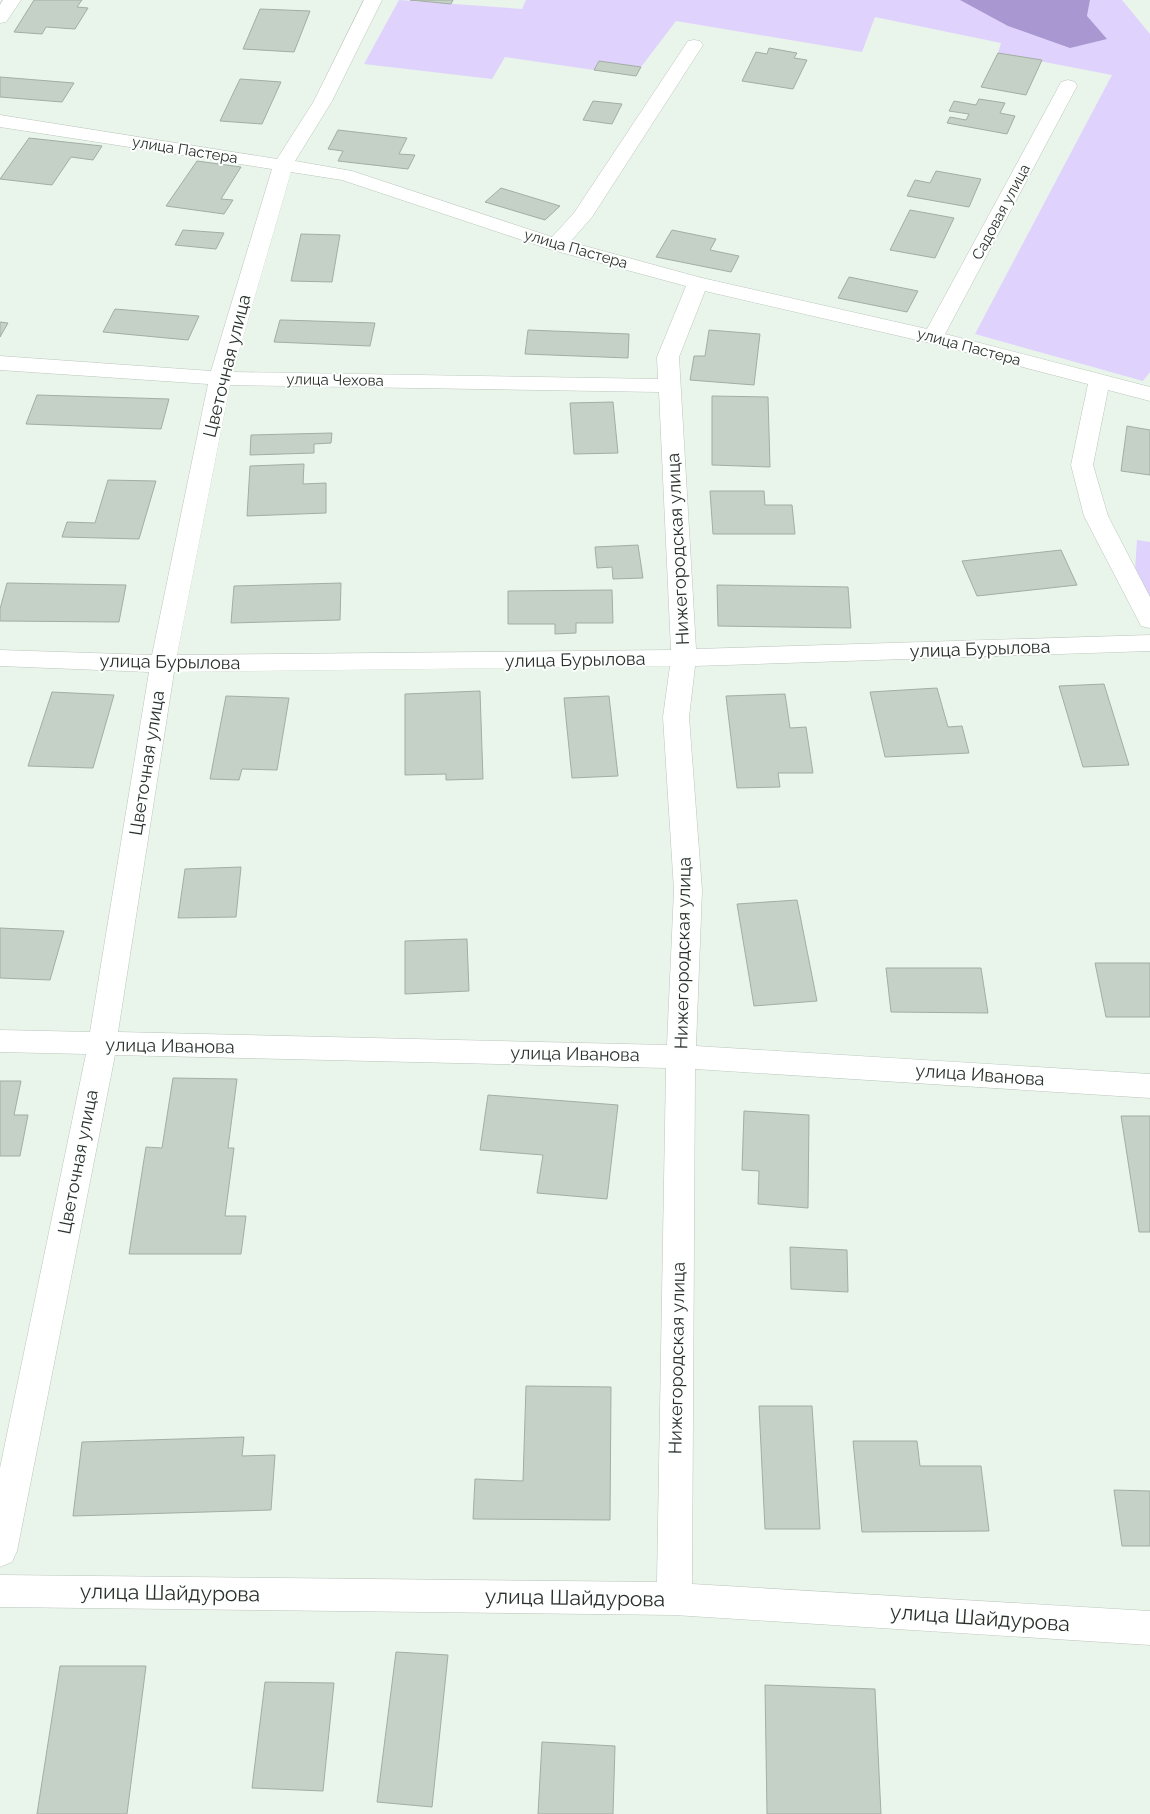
<svg xmlns="http://www.w3.org/2000/svg" width="1150" height="1814" viewBox="0 0 1150 1814" font-family="Raleway,sans-serif">
<style>
.green{fill:#dfd3fd}
.water{fill:#a897d0}
.building{fill:#c5d0c6;stroke:#a2ada3}
.lines{fill:none;stroke-linecap:round;stroke-linejoin:round}
.minor-casing{stroke:#bbc6bc;stroke-width:1}
.minor{fill:#fff;fill-rule:evenodd}
.labels{text-anchor:middle;stroke-width:4;stroke-linejoin:round;paint-order:stroke}
.far-street-label{font-size:15px;fill:#2c302d;stroke:#fcfffd}
.street-label{font-size:18px;fill:#2c302d;stroke:#fcfffd}
.near-street-label{font-size:21px;fill:#2c302d;stroke:#fcfffd}
</style>
<rect width="100%" height="100%" fill="#e9f4ea"/>
<path class="green" d="M399,0l123,9 4,-9h434l16,8 111,8 3,-16h32l28,34v338l-7,9 -168,-47 137,-259 -114,-22 3,-10 -126,-26 -13,35 -186,-31 -35,46 -42,-6 -5,9 -89,-13 -13,22 -128,-15z
M1137,540l13,2v66l-16,-22z"/>
<path class="water" d="M960,0h130l-3,16 20,23 -37,9 -62,-22z"/>
<path class="building" d="M34,0h48l-5,7 11,1 -13,21 -29,-2 -4,7 -28,-2z
M410,0h43l-2,4z
M260,9l50,2 -16,41 -51,-3z
M769,48l28,5 -3,5 13,2 -14,29 -51,-8 14,-29 11,2z
M998,53l44,7 -16,35 -45,-8z
M599,61l42,6 -5,9 -42,-6z
M0,77l74,6 -12,19 -62,-5z
M240,79l41,3 -19,42 -42,-3z
M979,99l26,4 -5,10 15,3 -8,18 -60,-11 3,-6 16,3 3,-6 -20,-3 5,-10 22,4z
M593,101l29,3 -10,20 -29,-4z
M338,130l69,8 -8,16 16,1 -7,14 -70,-8 5,-10 -15,-2z
M29,138l73,8 -9,14 -22,-3 -19,28 -52,-6z
M197,161l44,6 -20,32 12,1 -9,14 -58,-8z
M936,171l45,8 -12,28 -62,-11 8,-16 15,3z
M501,188l59,18 -15,14 -60,-18z
M910,210l44,8 -19,40 -45,-8z
M183,230l41,3 -8,16 -41,-4z
M672,230l44,9 -6,11 29,6 -8,16 -75,-15z
M301,234l39,1 -8,47 -41,-1z
M849,277l69,14 -11,21 -69,-14z
M115,309l84,7 -11,24 -85,-8z
M280,320h3l92,3 -5,23 -96,-4z
M0,322l8,1 -8,14z
M528,330l101,4 -1,24 -103,-4z
M709,330l51,4 -6,51 -64,-5 4,-24h11z
M37,395l132,4 -8,30 -135,-5z
M712,396l56,1 2,70 -58,-2z
M613,402l5,51 -44,1 -4,-51z
M1127,426l23,4v45l-29,-4z
M332,433l-1,10 -17,1v9l-64,2 1,-20z
M304,464l-1,20 23,-1v30l-79,3 3,-50z
M108,480l48,1 -17,58 -77,-2 5,-15 28,1z
M710,491h54l1,14h27l3,29h-82z
M638,545l5,33 -30,1 -1,-12 -15,1 -2,-21z
M1061,550l16,35 -100,11 -15,-35z
M7,583l119,2 -7,37 -119,-1v-12z
M341,583l-1,37 -109,3 3,-37z
M717,585l131,2 3,41 -133,-2z
M612,590l1,33h-37v10l-21,1v-10h-47v-33z
M1104,684l25,81 -46,2 -24,-81z
M937,688l11,39 14,-1 7,27 -84,4 -15,-65z
M480,691l3,88 -37,1v-6l-41,1v-81z
M52,692l62,3 -21,73 -65,-2z
M785,694l5,34 16,-1 7,46h-35l2,14 -43,1 -11,-92z
M226,696l63,2 -12,72 -35,-1 -3,11 -29,-1z
M609,696l9,80 -46,2 -8,-80z
M241,867l-5,50 -58,1 7,-49z
M797,900l20,101 -63,5 -17,-102z
M0,928l64,3 -14,49 -50,-2z
M467,939l2,52 -64,3v-53z
M1095,963h55v54h-44z
M886,968h95l7,45 -97,-1z
M173,1078l64,1 -9,69h6l-9,68h21l-5,38h-112l17,-107 16,1z
M0,1081h21l-7,34h14l-8,41h-20z
M488,1095l130,10 -11,94 -70,-6 6,-38 -63,-5z
M744,1111l65,4 -1,93 -50,-4 1,-33 -17,-1z
M1121,1116h29v116h-11z
M790,1247l57,3 1,42 -57,-3z
M526,1386l85,1 -1,133 -137,-1 2,-40 48,2z
M759,1406h53l8,123h-55z
M244,1437l-2,19 33,-1 -4,55 -198,6 9,-74z
M853,1441h64l3,25h61l8,65 -127,1z
M1114,1490l36,1v55h-28z
M396,1652l52,3 -16,152 -55,-5z
M60,1666h86l-19,148h-90z
M265,1682l69,1 -11,108 -71,-3z
M765,1685l110,4 6,125h-114z
M542,1742l73,4 -2,68h-75z"/>
<g class="lines">
<defs>
<path id="minor" d="M3,0h18l-15,22 -6,1v-18z
M364,0h18l-50,101 -37,60 57,10 200,66 22,-24 114,-172 6,-1 6,1 3,4 -111,172 -22,25 132,36 225,51 132,-243 2,-4 7,-2 7,2 2,4 -132,248 205,53v14l-42,-11 -15,75 15,51 42,81v31l-9,-2 -3,-6 -54,-104 -13,-51 17,-81 -158,-41 -225,-52 -26,66 17,292 454,-14v16l-455,15 -6,51 13,173 -6,156 454,28v24l-455,-29 -3,515 458,27v34l-476,-30 -674,-8v-32l657,7 9,-514 -551,-13 -98,496 -5,11 -12,5v-99l86,-414 -86,-2v-22l90,2 59,-360 -149,-6v-16l152,5 56,-271 -208,-14v-14l211,15 61,-202 -272,-42v-12l277,44 37,-58zM291,172l51,8 207,69 137,37 -29,71 1,22 -425,-7zM230,385l429,7 12,258 -494,5zM670,666l-7,51 11,173 -7,155 -549,-13 56,-360z"/>
</defs>
<use href="#minor" class="minor-casing"/>
<use href="#minor" class="minor"/>
</g>
<g class="labels">
<g class="far-street-label">
<text transform="translate(185 150) rotate(9)" y="5">улица Пастера</text>
<text transform="translate(1001 212) rotate(-62)" y="5">Садовая улица</text>
<text transform="translate(576 249) rotate(16)" y="5">улица Пастера</text>
<text transform="translate(969 347) rotate(15)" y="5">улица Пастера</text>
<text transform="translate(335 380) rotate(1)" y="5">улица Чехова</text>
</g>
<g class="street-label">
<text transform="translate(227 366) rotate(-76)" y="6">Цветочная улица</text>
<text transform="translate(678 549) rotate(-93)" y="6">Нижегородская улица</text>
<text transform="translate(980 649) rotate(-2)" y="6">улица Бурылова</text>
<text transform="translate(575 660) rotate(-1)" y="6">улица Бурылова</text>
<text transform="translate(170 662) rotate(1)" y="6">улица Бурылова</text>
<text transform="translate(147 763) rotate(-81)" y="6">Цветочная улица</text>
<text transform="translate(683 953) rotate(-89)" y="6">Нижегородская улица</text>
<text transform="translate(170 1046) rotate(1)" y="6">улица Иванова</text>
<text transform="translate(575 1054) rotate(1)" y="6">улица Иванова</text>
<text transform="translate(980 1075) rotate(4)" y="6">улица Иванова</text>
<text transform="translate(78 1162) rotate(-79)" y="6">Цветочная улица</text>
<text transform="translate(677 1358) rotate(-89)" y="6">Нижегородская улица</text>
</g>
<g class="near-street-label">
<text transform="translate(170 1593) rotate(1)" y="7">улица Шайдурова</text>
<text transform="translate(575 1598) rotate(1)" y="7">улица Шайдурова</text>
<text transform="translate(980 1618) rotate(4)" y="7">улица Шайдурова</text>
</g>
</g>
</svg>
